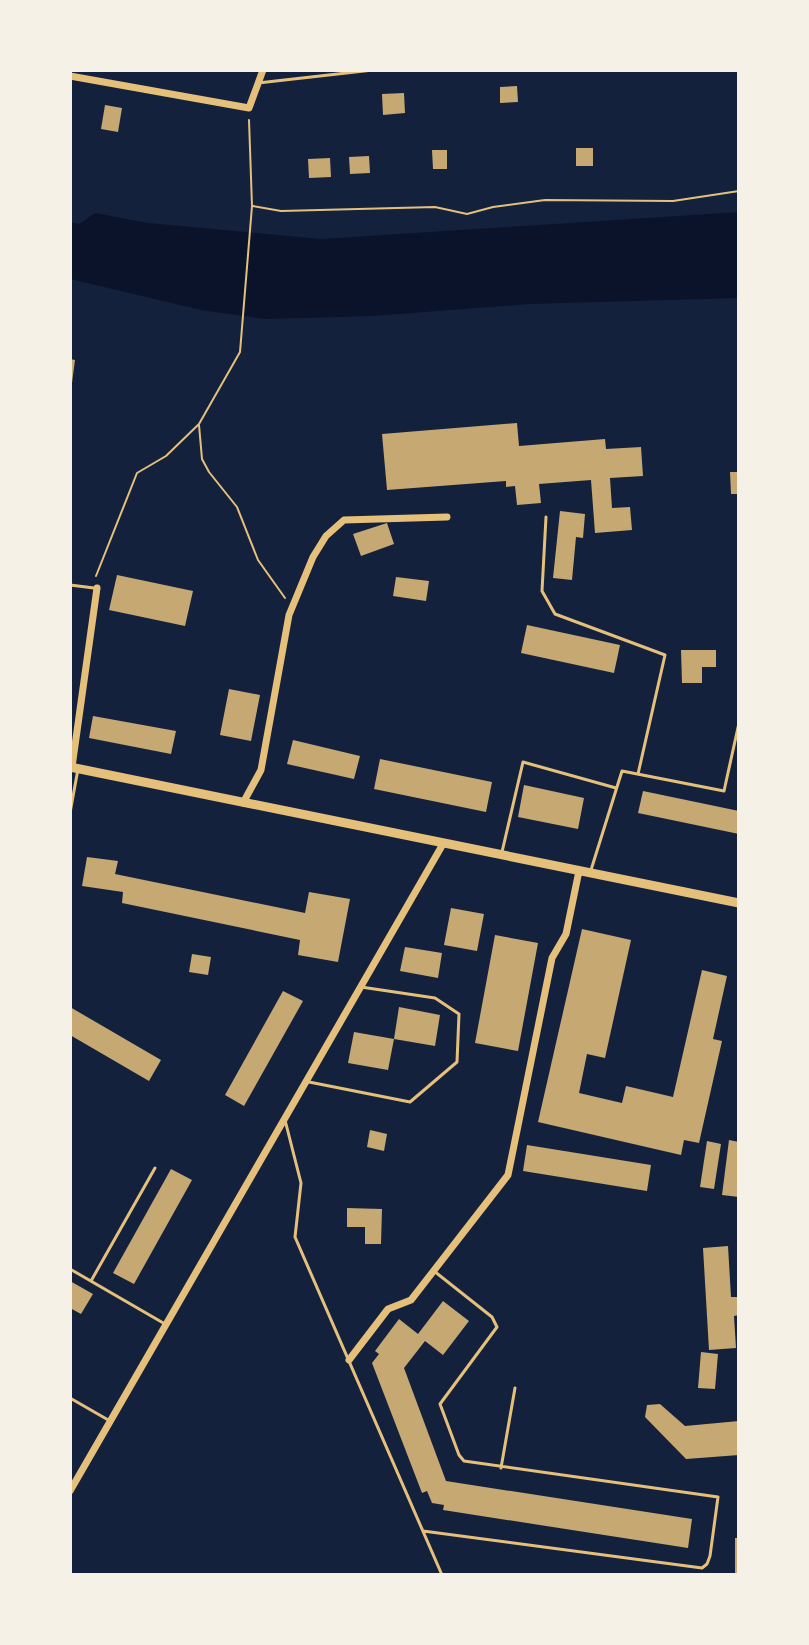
<svg xmlns="http://www.w3.org/2000/svg" width="809" height="1645" viewBox="0 0 809 1645" font-family="'DM Sans',sans-serif">
<style>
.water{fill:#0b132b}
.building{fill:#c6a872}
.lines{fill:none;stroke-linecap:round;stroke-linejoin:round}
.path{stroke:#e5c07b;stroke-width:2}
.service{stroke:#e5c07b;stroke-width:3}
.minor{stroke:#e5c07b;stroke-width:7}
.secondary{stroke:#e5c07b;stroke-width:9}
</style>
<rect width="100%" height="100%" fill="#14213d"/>
<path class="water" d="M739,212v86l-209,6 -157,12 -108,3 -64,-9 -131,-31v-57l9,2 16,-11 53,10 173,16z"/>
<path class="building" d="M517,86l1,16 -18,1v-16z
M404,93l1,20 -22,2 -1,-21z
M105,105l17,3 -4,24 -17,-3z
M576,148h17v18h-17z
M432,150h15v19h-14z
M369,156l1,17 -20,1 -1,-17z
M330,158l1,19 -22,1 -1,-19z
M70,359l5,1 -3,23h-2z
M517,423l2,23 86,-7 1,10 35,-2 2,29 -33,2 2,30 18,-1 2,23 -37,3 -4,-53 -52,4 2,19 -24,2 -2,-19 -9,1v-6l-119,9 -5,-56z
M730,472h9v22h-8z
M560,511l25,3 -2,24 -7,-1 -4,43 -19,-2z
M387,523l7,21 -33,12 -8,-22z
M117,575l76,16 -8,35 -76,-16z
M396,577l33,4 -3,20 -33,-5z
M527,625l93,20 -6,28 -93,-20z
M681,650h35v17h-14v16h-20z
M229,689l31,6 -9,46 -31,-6z
M93,716l83,15 -5,23 -82,-16z
M293,740l67,16 -6,23 -67,-15z
M380,759l112,23 -6,30 -112,-23z
M524,785l60,13 -6,31 -60,-12z
M643,791l96,20v23l-101,-21z
M87,857l31,4 -3,13 190,39 4,-21 41,7 -12,63 -40,-7 2,-15 -178,-37 1,-11 -41,-6z
M451,908l33,6 -7,37 -33,-6z
M582,929l49,11 -26,118 -18,-4 -8,39 43,10 4,-17 47,11 29,-127 25,6 -14,63 9,2 -23,102 -15,-3 -3,15 -143,-33z
M495,935l43,8 -20,108 -43,-8z
M405,947l37,6 -4,25 -38,-7z
M192,954l19,3 -3,18 -19,-3z
M283,991l20,10 -59,105 -19,-11z
M70,1007l91,53 -12,21 -79,-46z
M399,1007l41,8 -5,31 -41,-7z
M354,1032l40,7 -6,31 -40,-7z
M370,1130l17,4 -3,17 -17,-4z
M729,1140l10,2v55l-17,-2z
M707,1141l14,3 -7,45 -14,-2z
M527,1145l124,20 -4,26 -124,-20z
M171,1169l21,11 -58,104 -21,-11z
M347,1208l35,1 -1,35h-16v-17h-18z
M728,1246l3,51h8v18l-5,1 2,32 -27,2 -6,-102z
M70,1281l23,13 -12,20 -11,-6z
M443,1301l26,20 -26,34 -18,-14 -21,27 42,113 246,38 -4,29 -245,-38 1,-5 -12,-2 -5,-12 -5,2 -50,-130 7,-9 -4,-3 24,-32 19,15z
M701,1352l17,2 -3,35 -17,-1z
M660,1404l25,22 54,-5v34l-53,4 -41,-42 2,-12z
M735,1538h4v37h-4z"/>
<g class="lines">
<path class="path" d="M253,206l28,5 154,-4 32,7 26,-7 52,-7 128,1 66,-10
M199,425l3,34 7,13 28,35 21,53 27,38
M96,576l41,-103 29,-17 33,-32 41,-72 12,-146 -3,-86"/>
<path class="service" d="M258,83l115,-13
M546,517l-4,74 13,23 110,41 -27,119
M70,585l24,3
M70,813l8,-44
M502,852l21,-90 93,26
M591,870l31,-99 102,20 15,-68
M309,1082l101,20 47,-40 2,-48 -24,-16 -74,-11
M285,1120l16,63 -6,54 147,338
M70,1269l95,55
M91,1281l64,-113
M70,1398l40,23
M501,1468l14,-80
M423,1531l279,37 5,-4 3,-8 8,-59 -254,-36 -5,-6 -19,-51 57,-77 -5,-10 -58,-46"/>
<path class="minor" d="M70,76l179,32 14,-38
M72,767l25,-179
M243,803l18,-33 28,-155 24,-58 13,-21 18,-16 103,-3
M349,1360l39,-51 23,-9 97,-125 44,-217 14,-24 13,-63
M70,1491l373,-647"/>
<path class="secondary" d="M70,767l669,136"/>
</g>
<rect width="809" height="1645" fill="none" stroke="#f6f1e7" stroke-width="144"/>
</svg>
